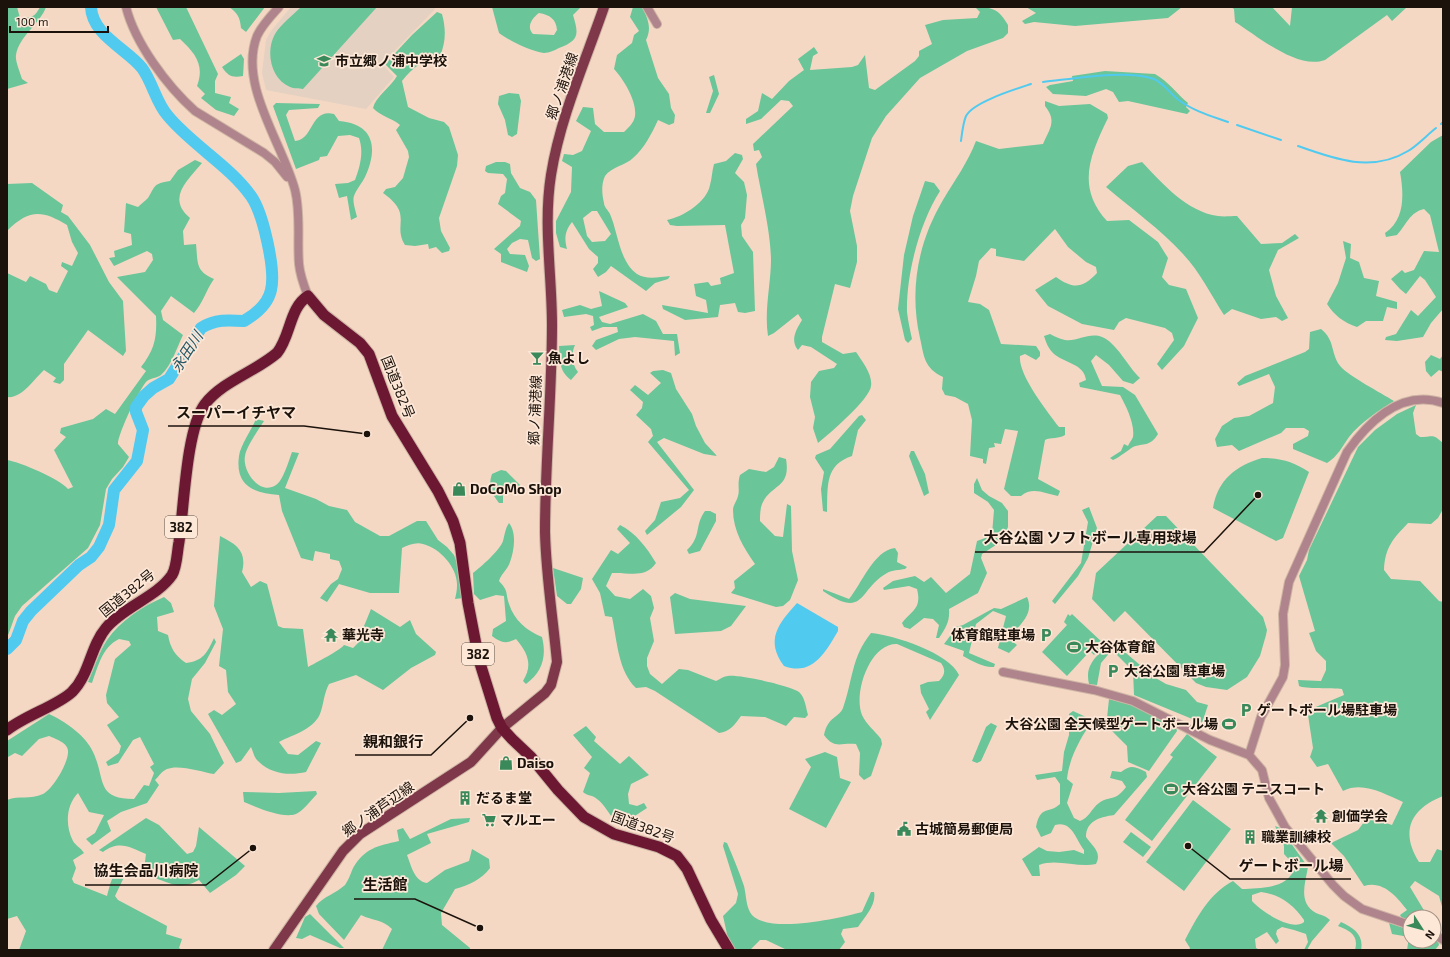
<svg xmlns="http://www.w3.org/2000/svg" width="1450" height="957" viewBox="0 0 1450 957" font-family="'Exo 2','Noto Sans JP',sans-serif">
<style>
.education{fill:#e4d1c1}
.green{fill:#6ac599;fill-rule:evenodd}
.water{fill:#50caef}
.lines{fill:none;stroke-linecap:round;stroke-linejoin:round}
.stream{stroke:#50caef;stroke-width:2}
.river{stroke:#50caef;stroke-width:12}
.minor-casing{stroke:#cdb4a3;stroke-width:10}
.major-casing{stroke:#cdb4a3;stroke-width:12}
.highway-casing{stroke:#cdb4a3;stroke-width:13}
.minor{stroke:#af848c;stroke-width:8}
.major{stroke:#7f384a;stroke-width:10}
.highway{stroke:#6c1833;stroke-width:11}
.labels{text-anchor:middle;stroke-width:3.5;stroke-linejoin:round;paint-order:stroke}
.shield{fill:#fde7d7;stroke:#5f5248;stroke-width:1}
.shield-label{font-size:13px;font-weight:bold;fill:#1b120b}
.poi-label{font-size:14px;font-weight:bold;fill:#1b120b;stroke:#fde7d7;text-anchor:start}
.street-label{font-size:14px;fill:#1b120b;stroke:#fde7d7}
.water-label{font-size:15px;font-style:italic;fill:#265868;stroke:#fde7d7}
.leader{fill:none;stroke:#1b120b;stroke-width:1.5}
.callout-dot{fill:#1b120b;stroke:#fde7d7;stroke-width:1.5}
.callout-label{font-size:15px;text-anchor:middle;font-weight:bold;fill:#1b120b;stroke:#fde7d7;stroke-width:3.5;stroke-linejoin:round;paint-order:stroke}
</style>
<rect width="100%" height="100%" fill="#f4d8c4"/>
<path class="education" d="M291,7h143l1,2 -53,55 12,13 -28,32 -100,-19 -4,-17 4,-33 5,-9z"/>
<path class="green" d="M7,7h10l3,11c11,0 15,-1 20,-11h6c-6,17 -27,29 -30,48 -1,6 4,17 6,24l6,4 -21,6z
M156,7h30l32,67 -3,7v12l16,4 -2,6 10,6 -5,7 -18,-6 -15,-12 4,-4 -8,-8c8,-21 -2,-33 -17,-47l-7,1z
M229,7h36l-19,25 -5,-4c-1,-10 -3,-15 -12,-21z
M301,7h76l-74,82c-4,-1 -9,0 -13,-2 -19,-8 -25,-35 -15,-53 6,-10 18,-19 26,-27z
M492,7h89l-8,8c6,20 6,25 -14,33 -4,2 -10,5 -15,5 -14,-2 -34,-12 -45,-20zM539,13c11,2 17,6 18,17l-3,5 -21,-1c-7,-7 -1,-16 6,-21z
M633,7h9c6,12 10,21 4,33l12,38 11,16 2,14 4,7 -1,8 -5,2 -11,-5c-6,13 -14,29 -25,38 -7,7 -22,9 -28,18 -4,8 -3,19 -1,27 0,4 4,7 6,11 8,18 9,47 27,60 9,6 22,3 33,2l-2,3 -13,4 -9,8 -35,-25 -5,6 -8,5 -5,-8 5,-6v-6l-9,-8 -17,-27c-7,9 -8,16 -5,27l-7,-2 -4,-14v-12l15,-29 1,-25 -10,-6 2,-7 9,1 9,-4 9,-20 -15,-10 7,-14 10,1 2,16 9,8h20c4,-4 10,-9 11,-16 2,-15 -11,-36 -21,-47l3,-14 15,-12 2,-8 5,-4 -9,-14zM592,211h5l14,23 -6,7 -13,1 -5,-6 -4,-18z
M975,7c17,0 24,2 33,18v8l-5,5 -36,13 -47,27 -34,38 -14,22 -19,58 -3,15 7,35v16l-7,26 -15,-4 -13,53v5l21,12 13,-2c6,9 17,23 15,34 -1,13 -42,48 -53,57l-5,-15 2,-11 -5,-20 1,-15 8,-11 15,-3 3,-4 -26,-17 -9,-2 -4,5c-8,-10 -2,-20 4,-30l-4,-6 -24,19 -6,3c-4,-26 3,-52 3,-77 -1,-32 -10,-64 -15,-95l6,-7 -3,-7 -5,1 -1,-7 40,-38 -4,-5 -8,-1 -20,19 -15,5v-5l12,-8 4,-18 10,6 17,-18 15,-11 -6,-11 16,-12 4,6 -5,3 -3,14 42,-3 6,-2 7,-10 4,33 6,2 40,-29 4,-5v-5l13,-7 -7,-19 18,-5 34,-2 3,-6z
M1026,7h156l-14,11 -93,8 -41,-4 -9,2 -3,-3 14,-8z
M1231,7h41l18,19 2,-19h115l-15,14 -5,-6 -62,45c-28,10 -66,-23 -90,-38l-1,-13z
M437,12l5,2c4,15 4,28 -2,42 -17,4 -27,11 -38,25l6,26 21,11 15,4 5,5 9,28 -1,11 -18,52 2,13 9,17 -1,3 -7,2 -6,-6 -7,2 -1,-5 -13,2 -10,-1c-13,-21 9,-30 -22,-52l3,-4 9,-2 8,-9 6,-21 -1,-6 -12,-21 4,-5c-8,-7 -20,-9 -27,-17 2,-11 18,-21 24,-32l-12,-12 27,-29z
M241,54l3,5 -1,17c-11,2 -15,0 -21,-9z
M1105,71l50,3c13,7 22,20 33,29l-2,4 4,4 -3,3 -59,-13 -9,1 -6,-10 -7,-3 -20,7 -33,-2 -7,-7 4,-2 23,-4 -1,-5z
M714,75l5,19 -9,19h-4l7,-22 -4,-14z
M509,93l10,1 2,7 -4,33 -5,3 -4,-2 -3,-15 -7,-16 1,-8z
M1045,101l14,5 31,-2 17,10 1,4c-18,37 -32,69 -1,103l22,-1 29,22 10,16 -6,19 7,8 17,4 12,29 -14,28 -22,24 -5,-6 17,-24 -2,-7 -7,-5 -39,-10 -7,4 -5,8 -32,-6 -34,-18 -13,-16 21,-13c17,12 26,12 41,-4l-1,-6 -10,-5 -18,-15 -13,-18 -31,32 -28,-5v-7l-5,-1 -12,13 -3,15 -8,26 12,2 9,6 12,34 35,2 4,6v4l-4,4 -11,-6 -5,2c-2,19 28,56 39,71h6v8c-6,4 -14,2 -20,5l-7,39 22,12 -2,5c-13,-2 -25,-10 -37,0h-10l-7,-7 14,-58 -13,-2 -4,15 -7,-1 1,4 -6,1 -3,16 -3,-1v-4l-13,-3 2,-36 -4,-16 -13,-7 -10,-2 -3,-6 1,-12c-19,-9 -19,-21 -23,-39 -11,-48 -2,-96 23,-138 12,-20 25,-38 33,-59l23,8 44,-5c7,-16 14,-23 2,-38z
M276,103l44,1 -2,4 -29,2 -3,5 9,26c19,-1 15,-33 39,-27l5,7c36,3 39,28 26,56 -3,6 -9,13 -11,19 -2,5 2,16 3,21l-6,3 -4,-24 -8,2 -4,-14 13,-1 7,-3c5,-13 9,-28 4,-42l-9,-3 -12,1 -11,20 -7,1 -1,3 -23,9 -23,-63z
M1443,135v174l-12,14 -8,14 -26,4 -12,-1 1,-3 10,-3 15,-24 7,6 18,-19 -11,-17 -5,-4 -14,18 -6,-5 -9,-10 11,-9 3,3 9,-3 10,-19 15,1 -9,-37 -6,-6c-14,3 -18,16 -27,26l-11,2 -1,-4c20,-13 19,-39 15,-61l31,-30z
M735,153l7,2 1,4 -8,14 9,9 3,13 -2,23 -4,7 1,11 11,16 2,59 -10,2 -7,-1 -3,-9 -15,2 -2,12 -33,3 -22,-11 -1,-4 46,8 -2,-13 -10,-4 -2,-12 14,-2 3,4 10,-2 -1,-6 14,-5 -9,-48 -48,1 -7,-1 -3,-5c16,-3 40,-18 43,-35 2,-7 2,-14 4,-21l12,-3z
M195,160l7,3c-14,17 -36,35 -12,55l-7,13 1,14 12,-1c2,18 -1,27 18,35 -8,11 -11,24 -20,34l-23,-17 -10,15 2,9 20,15c-6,12 -11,30 -22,40 -4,3 -10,3 -14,6 -7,6 -30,55 -29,63l11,13 -6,10 -11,12 -6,10 -6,36 -12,23 -66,58 -7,10 -8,22v-178c13,2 53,19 61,29l5,-2 -19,-37 12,-13 -6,-4 1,-5 32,-9 13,-10 9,5 31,-43 -5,-4c14,-18 16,-30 15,-51l-39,-39 28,-5 8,-12 -1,-6 -5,-3 -33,15 -5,-8 6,-1 -1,-6 18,-6 -1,-11 -7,-2 2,-29 12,4c3,-3 7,-6 10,-9 8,-13 5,-14 22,-17l8,-11z
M496,162h9l5,2 1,9 9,15 10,4 6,8 4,59 -4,2 -4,-3 -4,-18 -8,-1 -8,4 -5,6 3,5 15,1 4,11 -2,6 -26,-10v-8l-7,-5 26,-23 1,-5 -23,-17 3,-8 4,-3 2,-14 -4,-5 -15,-1 -3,-2 1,-5z
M1142,162c20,21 45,50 76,54 6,1 13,0 19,0l24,28 21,-1 13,-9 4,4 -21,12 -9,20 7,26 12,22 -6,3 -6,-4 -15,2 -29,-10 -8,6c-13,-20 -24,-43 -41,-61 -23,-25 -51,-45 -77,-67l22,-21z
M925,181l9,2 6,8c-20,31 -34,83 -33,121 1,9 3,18 5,27l-4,4 -3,-3 -7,-31 6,-54 9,-39z
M32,183l31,22 -2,7 7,4 22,29 19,37 14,19 3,50 -3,5 -35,-26 -24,34v16l-4,4 -7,-2 3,-4 -12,-8c-10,9 -22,29 -37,27v-124l19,9 4,-6 16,8 3,6 8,3 11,-22 -7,-5 1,-4 10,4 6,-13 -6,-11 -5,-17c-25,-15 -38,-16 -60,6v-47z
M1343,241l8,3 -1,14 9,4 5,16 15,3 -3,15 21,6v7l-10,-2 -4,14h-17l-9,6c-13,-4 -23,-12 -30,-23l11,-21 8,-25z
M599,291l26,12 3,4 -29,10 3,5 8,2 33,-10 13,7 7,13h14l3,19 -5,3 -1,-15 -39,-4 -16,2 -23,11 -4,-4 4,-6 22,-8 -1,-5h-14l-11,4 -2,-4 4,-2 -1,-9 -7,-2 -22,3 -2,-7 18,-5 11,4 11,-3z
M1321,329c15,12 9,25 20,38 8,9 40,26 53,34 -16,10 -33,21 -45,36 -7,10 -11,19 -22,26l-34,-14v-5l15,-8 1,-5 -5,-3h-18l-5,5 -42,18 -7,-6 -15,2 -2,-8 7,-13 12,-8 15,-2 24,-13 2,-16 -6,-13 -30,12 -2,-3 8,-7 60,-24 4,-3 1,-17z
M1050,334c4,2 10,5 15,6 12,2 24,-8 37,-3 15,6 26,30 38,41l-7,6 -10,-3 -14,-16 -13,-10 -5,6 11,25 21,1 12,8 23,39c-8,13 -15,9 -25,13 -5,3 -13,10 -20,13l-3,-2 11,-7 3,-7 4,2c1,-3 4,-6 5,-9 2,-13 -7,-31 -13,-42l-40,-8 -1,-4 7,-3c-2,-17 -23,-17 -33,-27 -5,-5 -7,-11 -9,-17z
M575,345c-4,8 -3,20 3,27l-7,8c-12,-9 -11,-19 -12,-34z
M1431,355l9,4 3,-4v17l-4,-2 -8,7 -5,-6 -1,-9z
M663,370l8,3 5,16 16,25 4,12 9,17 12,13 -13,-2 -40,-16 -7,4 37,48 -13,17 -34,28 -2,-4 10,-11 6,-18 19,-4 9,-8 -41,-48 5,-6 -2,-7 -15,-14 6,-7 1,-6 -13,-12 5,-5 13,10 13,-12 -11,-10 3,-2z
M1416,405l-3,8 3,21 4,3c14,0 12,-4 23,6v66l-5,9 -7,6 -23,-1c-15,16 -23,24 -24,47l7,9 29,2 19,20 4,1v194c-33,13 -43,36 -24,66h11l7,-13 6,2v59l-4,-14 -24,-15 -5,6 18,30h-18v5l-8,-4 -2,-3 7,-5c-10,-13 -24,-30 -43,-24l-20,-30 -13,-13 27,-13 10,-13 24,8 11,-23c-19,-8 -40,-21 -60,-11l-15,-27 -11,3 -7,-10 3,-9 -5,-33 3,-6 33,-14 -2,-6c-9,-1 -38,0 -43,-3l-1,-6 23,1 5,-11v-9l-10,-10 -7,-18 6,-2 -16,-55 8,-16 2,-10 49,-103 17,-17 22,-16z
M862,415l4,5 -8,10 -6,26c-28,9 -24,32 -25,56l-4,-1 -2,-22 3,-17 -9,-14 1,-3 14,-6 29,-33z
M256,419l8,2c-5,8 -18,26 -19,35 -3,15 15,40 31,29 7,-4 13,-25 16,-33l7,1 -14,35 31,11 13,7 18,4 8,12 25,14h9l28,-15h9l12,19 9,7 7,8 5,13 4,30 -8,1c1,-4 2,-9 2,-13 1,-18 -17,-38 -34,-42 -7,-2 -15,1 -21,4l-3,45h-29l-31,-9 -12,18 -7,-4 11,-14 7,-5 4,-10 -3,-8 -9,-2v-5l-15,-3 -2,10 -12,-3 -19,-47 -3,-16c-26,-2 -44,-9 -40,-39 1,-10 13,-27 17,-37z
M911,451h3l11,23 4,19 -5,3 -15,-40z
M779,457l7,2c5,29 -14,25 -23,43 -3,5 -3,14 -3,19l15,15 8,1 4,-33 4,2 1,45 6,29 -8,20 -7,6 -7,1 -45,-14 4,-5 -1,-7 21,-17c-11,-16 -22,-33 -22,-54 0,-5 4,-9 5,-14 2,-6 -1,-12 2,-21l9,-6 17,3 8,-5z
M1262,458c19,0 32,4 47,14l-26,66 -7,3 -63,-33c5,-29 23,-42 49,-50z
M501,470l5,1 14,14 -1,5 -16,-2v15h-4c-8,-10 -11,-17 -7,-29z
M977,478l5,12 7,6 13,7 6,8v16l-6,14 -20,13 -1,4 6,15 -9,20 -29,16c1,12 -3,19 -10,29h-3l3,-13 -6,-6 -9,-1 -14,11 -6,-2 -2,-4c10,-13 20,-14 15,-34l-8,-3 -25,4 -1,-2 10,-7 22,-5 9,6 7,-5 15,16 24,-19 7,-33 8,-3 7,-4 2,-24 -6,-8 -14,-9v-9z
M1089,507l8,21 -9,30 -10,18 -23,28 -3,-3 29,-38 7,-41 -6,-12z
M705,511h5l6,3v7l-16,30 -11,3 -2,-4c15,-14 7,-24 18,-39z
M1157,516h9l97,101 4,13 -1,5 -6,21 -13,21 -20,13 -21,-3 -10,-4 -71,-72 -11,11 -22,-23 4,-26z
M509,523c8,10 5,28 1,39 -2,7 -9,12 -11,19 10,11 6,10 10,23 5,16 18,27 33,33 5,20 0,35 -16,47l-3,-3c10,-16 5,-28 -7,-42 -10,5 -15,4 -24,-3l1,-7 13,-8 -2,-25 -8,-1 -16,5 -6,-6 -1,-21c8,-6 27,-23 30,-32 2,-7 2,-12 6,-18z
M620,525c16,8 27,23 36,38 -11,16 -27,9 -44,10l-6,13 9,10 15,3 13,-10 8,7 3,12 -4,10 4,23 -7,17v8l3,8 12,10 17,-15 9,1 28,11c4,-2 8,-5 12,-5 10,-2 64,10 71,16 6,5 7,16 9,23l-3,3 -11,-1 -8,9 -21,-9 -24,-1c-6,8 -11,16 -22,17l-64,-42 -9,-4 -10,1c-18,-17 -19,-48 -24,-71l-7,-1 -5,-23 -8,-14 19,-29 7,4 12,-11 -13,-14z
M220,536c18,9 27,16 22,36l9,15 9,-6 7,3 11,42 5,2 20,1 5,38c6,-3 34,-18 36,-22l9,3 12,-12 -3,-5 9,-22 29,18 10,-7 6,14 20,18 -1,3 -24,13 -28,22 -27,-15 -27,9c-5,10 -5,17 -8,27 -5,18 -27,23 -42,31l9,12 10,1 18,-14 5,2 -15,29c-17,4 -35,2 -48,-11 -4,-3 -5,-10 -7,-14l-10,14 -5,2 -28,-49 6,-4 8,5 14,-11 -8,-12 -2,-22 -7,-4 4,-37 -9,-23z
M895,548l3,5 -1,9 10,5 -2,2c-6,1 -13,1 -18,4 -29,16 -21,47 -64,18v-2l26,10c12,-14 25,-49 46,-51z
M553,568l30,10 -2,11 -10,15h-4l-10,-8z
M675,593l15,6 56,7 -15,20 -10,5 -46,3 -5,-37z
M164,597l7,6 3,9 -17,5 1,14 10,4c2,12 7,21 18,28 17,-2 21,-10 28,-25l2,4 -11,21 -13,16 -4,20 3,12 19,23 14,29 -10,11c-11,-2 -36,-10 -47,-5 -5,2 -8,7 -12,11l4,5 -12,18 -26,9 -14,9 4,10 -19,14 -6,-6 9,-6 9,-18 -15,-3 -11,-19c-12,12 -13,33 -5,48 2,4 8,7 11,12l-11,7 3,8 -4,11 2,4 33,13c3,-11 5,-23 15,-31l17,5 5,-1 2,-15c-16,-7 -27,-14 -43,-2l-4,-2 47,-32 13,7 28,29 6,-2 3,-6 3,-19 46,39 -9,9 -26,18 -11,-13c-22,12 -30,1 -51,-4 -7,-2 -15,-2 -22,-3l-11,23 3,4 49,26 -1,8 16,5 -3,9 3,2h-163l7,-19 -9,-15 -10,3v-119c12,-5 23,0 36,-6 10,-5 26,-32 25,-43 0,-8 -12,-12 -19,-15l-10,3 -17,17 -7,-3 -7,4 -1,-16 42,-27c16,7 37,22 44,38 13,27 2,47 41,47l10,-14 5,1 5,-13 -4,-6 4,-3 -14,-27 -7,3 -15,23 -10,3 -2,-4 13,-9 2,-7 -14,-21 12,-8 -12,-14 -1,-8 9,-36 16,-14 -2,-4 -10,-2c-17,8 -21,28 -27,44l-4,-1c6,-13 11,-30 19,-42 13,-19 36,-34 57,-43z
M1027,597c8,17 -8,29 -19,41l9,7 -8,8 -11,-5 8,-32 -13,-5 -17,13 -7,29 26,11 -1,3c-10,1 -22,-6 -31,-11l1,-5 -20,-7 9,-12 -1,-4 11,-3 31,-17 7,1z
M1068,614l2,2 2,-2 32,30 -10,11 -4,-4 -23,25 -25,-24 25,-27 -3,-3z
M871,633c22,2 79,20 88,42l-29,45 -4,-8 3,-3 -8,-16 -1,-8 8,-3 11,-1c6,-6 7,-11 2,-18l-44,-19c-27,-1 -44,49 -35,71 4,9 13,16 19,24l1,5 -11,32 -7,4 -5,-5 1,-22 -4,-9c-15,-2 -21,6 -32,-9 4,-19 15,-17 19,-27 10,-28 8,-50 28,-75z
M1113,642l41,35 12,7 20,6 11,12 11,3 -6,18 -68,-28 -1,-24 -21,-21 -11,13 -4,22 -8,-1c-5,-21 10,-30 24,-42z
M1109,699l26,7 40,18 2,7 -28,40 -21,-9 -1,-16 -18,-18 -2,-10z
M1073,711l13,6 2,10c-10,16 -19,33 -21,52l6,5 -6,19 7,15 6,3c9,-3 11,-12 19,-18 10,-8 15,0 27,-16l-4,-6 -12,-3 2,-7 9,1c10,-8 15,-5 25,0l1,5 -33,38c-14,2 -28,6 -28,22 7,10 16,15 10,27 -18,4 -40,-6 -57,1l1,11h-8l-10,-17 17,-12 8,4 12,1 15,-2 10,4v-4c-8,-10 -12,-30 -29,-25l-4,8 -10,4 -5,-10c5,-23 12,-12 24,-23v-20l-5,-7 -18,3 -2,-5 27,-4 2,-19 5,-17v-21z
M991,723l6,3 -16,35 -4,2 -5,-2 14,-34z
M586,726l10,11 -2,4 26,23 9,-8 20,19 -18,9 -3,10 1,10 8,2 7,-3 3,5 -20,13h-12c-6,-7 -11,-17 -18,-22 -4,-4 -10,-3 -14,-7l7,-19 -6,-5 8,-11 -19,-22z
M1187,734l30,23 -65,84 -27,-21 48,-63 -3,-2z
M825,752l12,5 3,21 11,4 -25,46 -37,-19 22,-42 -6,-8z
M316,791l1,3c-6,6 -14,17 -21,20 -13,5 -40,-7 -52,-12l-1,-10 36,1z
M1193,800l38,29 -47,62 -38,-29z
M470,818l-1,4 -42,12 4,9 -24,12c4,10 7,26 20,28l18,-13 24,-9 3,-12 17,10 1,9c-9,12 -21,17 -35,21l-14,24 1,12 28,23v2h-88l10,-21c-10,-10 -19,-8 -31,-14l-17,25 -25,-26 -3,-8c8,-10 19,-12 29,-21 3,-4 6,-12 8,-17 12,-20 24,-22 46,-27l-2,-11 6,-2 7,11 41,-20z
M1275,826l5,2 28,39c-3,17 -10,36 8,46 5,2 10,3 14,7l-18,21 -5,9h-3l4,-8 -2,-8 -12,-4 -12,-3 -5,3 -1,4 3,7 -3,3 -9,-12 -12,7 1,9 4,2h-71l1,-2 -5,-8c12,-23 24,-46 48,-59l9,8c19,-1 48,0 53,-23l-11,-12v-8zM1261,892c18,2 33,13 43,28v2c-12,10 -43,-11 -52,-21v-6z
M1131,832l20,15 -8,10 -20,-15z
M724,842l3,1c6,14 12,28 17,43 2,8 2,17 5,24 10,27 91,8 113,2l9,-20h3c3,12 -10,26 -16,35l-15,2 -2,5 4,8 -6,8h-52l-21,-10h-6l-10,10h-14l-7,-7 -6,-27 13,-13 2,-9 -15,-48z
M310,914l34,34h-4l-30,-13 -8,4 -6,-1 9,-21z
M1341,922c13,6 23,13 20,28h-6c4,-15 -5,-19 -17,-24z
M1389,923l21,7v11h24v-3l4,3 1,4 -4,5h-28l2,-13 -17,-3z"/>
<path class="water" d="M797,603l41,24v4c-12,20 -25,46 -54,35 -19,-26 -6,-42 13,-63z"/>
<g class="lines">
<path class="stream" d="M1043,82c29,-3 84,-13 111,-3 11,5 16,15 26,22 14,10 31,15 48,21
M1441,124l2,-2
M1237,125l44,15
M961,141c1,-8 2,-18 5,-25 7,-14 50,-27 65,-32
M1298,146c36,13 74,27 110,5 10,-6 19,-16 28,-23"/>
<path class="river" d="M7,649l9,-9 7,-19 8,-10 48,-46 12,-8 8,-10 10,-22 5,-35 23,-29 6,-31 -7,-18v-5l8,-11 9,-8 16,-9 32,-51c14,-9 28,-8 43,-7 12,-7 24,-17 27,-31 5,-20 -8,-77 -20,-94 -21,-30 -59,-51 -83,-80 -12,-13 -15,-33 -26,-48 -15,-19 -50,-33 -51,-61"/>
<defs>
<path id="minor" d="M126,7c9,36 41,79 69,104l69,42 11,9 12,15
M279,7c-8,9 -17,18 -22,29 -19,49 26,108 38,154 6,24 2,50 4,74 1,11 5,22 9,32
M647,7l10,17
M1003,672l91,18 39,11 77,39 39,15 13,15 7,28 16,29 48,58 11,11 18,13 48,16
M1249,755l12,-38 22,-40 2,-12 -2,-51 6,-32 58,-130c22,-31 55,-63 96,-49
M1434,934l9,6"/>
<path id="major" d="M274,950l69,-99 17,-17 111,-72 31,-34 43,-35 6,-8 6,-23c-4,-44 -11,-86 -12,-130 0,-69 7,-138 7,-207 0,-50 -9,-100 -1,-150 9,-57 34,-113 53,-168"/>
<path id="highway" d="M7,730c19,-15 50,-24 65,-38 18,-18 18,-45 34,-64 17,-21 51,-31 66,-53 5,-8 5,-23 7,-33 5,-34 7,-113 26,-138 18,-23 50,-32 72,-51 14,-17 12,-45 31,-57l16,19 36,28 9,11 23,62 46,75 15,30 7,22 8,60 11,57 18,58 5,10 10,11 19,18 27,33 26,27 30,17 45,13 18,9 10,13 24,51 18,30"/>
</defs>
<use href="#minor" class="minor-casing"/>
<use href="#major" class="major-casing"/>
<use href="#highway" class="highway-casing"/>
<use href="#minor" class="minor"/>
<use href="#major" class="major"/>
<use href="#highway" class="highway"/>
</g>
<defs>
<symbol id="school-bare" viewBox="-9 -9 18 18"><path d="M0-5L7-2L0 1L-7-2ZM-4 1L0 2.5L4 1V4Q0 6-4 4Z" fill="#39895a" stroke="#fde7d7" stroke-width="2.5" paint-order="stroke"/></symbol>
<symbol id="bar-bare" viewBox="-9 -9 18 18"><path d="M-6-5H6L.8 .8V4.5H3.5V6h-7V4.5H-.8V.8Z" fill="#39895a" stroke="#fde7d7" stroke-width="2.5" paint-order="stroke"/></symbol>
<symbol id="shop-bare" viewBox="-9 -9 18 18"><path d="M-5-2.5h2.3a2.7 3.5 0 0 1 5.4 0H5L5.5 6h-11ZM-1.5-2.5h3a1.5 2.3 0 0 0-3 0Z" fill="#39895a" stroke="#fde7d7" stroke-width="2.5" paint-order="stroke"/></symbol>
<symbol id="temple-bare" viewBox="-9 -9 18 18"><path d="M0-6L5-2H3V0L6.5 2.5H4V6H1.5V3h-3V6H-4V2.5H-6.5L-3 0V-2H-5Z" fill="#39895a" stroke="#fde7d7" stroke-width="2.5" paint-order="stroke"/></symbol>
<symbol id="parking-bare" viewBox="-9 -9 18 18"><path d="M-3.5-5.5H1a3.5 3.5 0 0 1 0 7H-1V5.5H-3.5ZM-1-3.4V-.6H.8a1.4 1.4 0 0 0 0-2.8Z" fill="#39895a" stroke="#fde7d7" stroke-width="2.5" paint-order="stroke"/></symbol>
<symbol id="stadium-bare" viewBox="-9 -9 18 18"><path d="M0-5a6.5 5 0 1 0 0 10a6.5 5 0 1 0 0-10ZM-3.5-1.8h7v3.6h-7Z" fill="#39895a" stroke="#fde7d7" stroke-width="2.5" paint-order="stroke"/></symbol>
<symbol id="building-bare" viewBox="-9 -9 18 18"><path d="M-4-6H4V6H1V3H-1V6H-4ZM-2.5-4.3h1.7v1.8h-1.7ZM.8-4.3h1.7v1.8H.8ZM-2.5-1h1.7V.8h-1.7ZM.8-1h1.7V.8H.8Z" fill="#39895a" stroke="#fde7d7" stroke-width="2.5" paint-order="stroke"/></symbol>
<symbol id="supermarket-bare" viewBox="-9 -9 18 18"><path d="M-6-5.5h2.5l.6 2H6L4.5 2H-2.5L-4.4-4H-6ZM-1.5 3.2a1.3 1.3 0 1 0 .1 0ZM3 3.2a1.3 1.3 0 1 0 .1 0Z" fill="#39895a" stroke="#fde7d7" stroke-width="2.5" paint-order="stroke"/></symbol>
<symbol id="civic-bare" viewBox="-9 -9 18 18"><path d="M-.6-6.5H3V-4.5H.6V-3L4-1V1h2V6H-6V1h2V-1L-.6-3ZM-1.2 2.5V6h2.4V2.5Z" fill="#39895a" stroke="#fde7d7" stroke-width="2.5" paint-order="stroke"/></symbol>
</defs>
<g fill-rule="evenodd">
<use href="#school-bare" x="314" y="51" width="20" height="20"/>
<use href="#bar-bare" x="527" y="348" width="20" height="20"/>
<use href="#shop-bare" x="449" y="479" width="20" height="20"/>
<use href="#temple-bare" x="321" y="625" width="20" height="20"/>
<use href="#parking-bare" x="1036" y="625" width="20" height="20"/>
<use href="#stadium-bare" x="1064" y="637" width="20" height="20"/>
<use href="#parking-bare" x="1103" y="661" width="20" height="20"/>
<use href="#parking-bare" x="1236" y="700" width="20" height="20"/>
<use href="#stadium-bare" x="1219" y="714" width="20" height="20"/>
<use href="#shop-bare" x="496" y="753" width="20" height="20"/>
<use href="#stadium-bare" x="1161" y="779" width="20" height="20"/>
<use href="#building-bare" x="455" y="788" width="20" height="20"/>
<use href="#temple-bare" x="1311" y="806" width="20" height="20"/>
<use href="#supermarket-bare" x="479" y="810" width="20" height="20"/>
<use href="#civic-bare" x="894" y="819" width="20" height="20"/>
<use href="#building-bare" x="1240" y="827" width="20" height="20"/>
</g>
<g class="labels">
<g class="shield">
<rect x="165" y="516" width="32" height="22" rx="3"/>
<rect x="462" y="643" width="32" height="22" rx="3"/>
</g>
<g class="shield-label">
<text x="181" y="532">382</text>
<text x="478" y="659">382</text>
</g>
<g class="poi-label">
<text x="335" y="66">市立郷ノ浦中学校</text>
<text x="548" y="363">魚よし</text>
<text x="470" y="494">DoCoMo Shop</text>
<text x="342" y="640">華光寺</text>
<text x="1035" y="640" text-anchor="end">体育館駐車場</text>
<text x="1085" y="652">大谷体育館</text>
<text x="1124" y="676">大谷公園 駐車場</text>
<text x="1257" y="715">ゲートボール場駐車場</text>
<text x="1218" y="729" text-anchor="end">大谷公園 全天候型ゲートボール場</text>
<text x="517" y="768">Daiso</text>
<text x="1182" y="794">大谷公園 テニスコート</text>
<text x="476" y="803">だるま堂</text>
<text x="1332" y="821">創価学会</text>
<text x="500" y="825">マルエー</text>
<text x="915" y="834">古城簡易郵便局</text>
<text x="1261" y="842">職業訓練校</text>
</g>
<g class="street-label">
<text transform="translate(562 86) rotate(-71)" y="5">郷ノ浦港線</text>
<text transform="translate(398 387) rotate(68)" y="5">国道382号</text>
<text transform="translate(535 410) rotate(-88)" y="5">郷ノ浦港線</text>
<text transform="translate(127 593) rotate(-39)" y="5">国道382号</text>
<text transform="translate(378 809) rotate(-35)" y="5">郷ノ浦芦辺線</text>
<text transform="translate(643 827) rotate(20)" y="5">国道382号</text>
</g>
<g class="water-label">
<text transform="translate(187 352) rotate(-57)" y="5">永田川</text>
</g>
</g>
<path class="leader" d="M367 434L304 426H168M1258 495L1204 552H975M470 718L431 755H355M1188 846L1230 879H1351M253 848L206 885H85M480 928L415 899H354"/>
<g class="callout-dot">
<circle cx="367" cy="434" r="4"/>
<circle cx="1258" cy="495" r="4"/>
<circle cx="470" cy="718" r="4"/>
<circle cx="1188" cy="846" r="4"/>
<circle cx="253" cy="848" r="4"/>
<circle cx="480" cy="928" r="4"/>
</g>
<g class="callout-label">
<text x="236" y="418">スーパーイチヤマ</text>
<text x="1090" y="543">大谷公園 ソフトボール専用球場</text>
<text x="393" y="747">親和銀行</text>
<text x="1291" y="871">ゲートボール場</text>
<text x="146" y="876">協生会品川病院</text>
<text x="385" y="890">生活館</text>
</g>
<rect width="1450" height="957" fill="none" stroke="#1b120b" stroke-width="16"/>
<g transform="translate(1422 929) rotate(126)"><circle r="19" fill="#fde7d7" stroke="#a39285"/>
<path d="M0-3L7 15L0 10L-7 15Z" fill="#39895a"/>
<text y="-6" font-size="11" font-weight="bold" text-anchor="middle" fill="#1b120b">N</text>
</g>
<path d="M10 26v6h98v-6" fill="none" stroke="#1b120b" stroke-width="2"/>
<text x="16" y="26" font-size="12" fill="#1b120b" stroke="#fde7d7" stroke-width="3" paint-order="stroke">100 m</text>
</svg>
